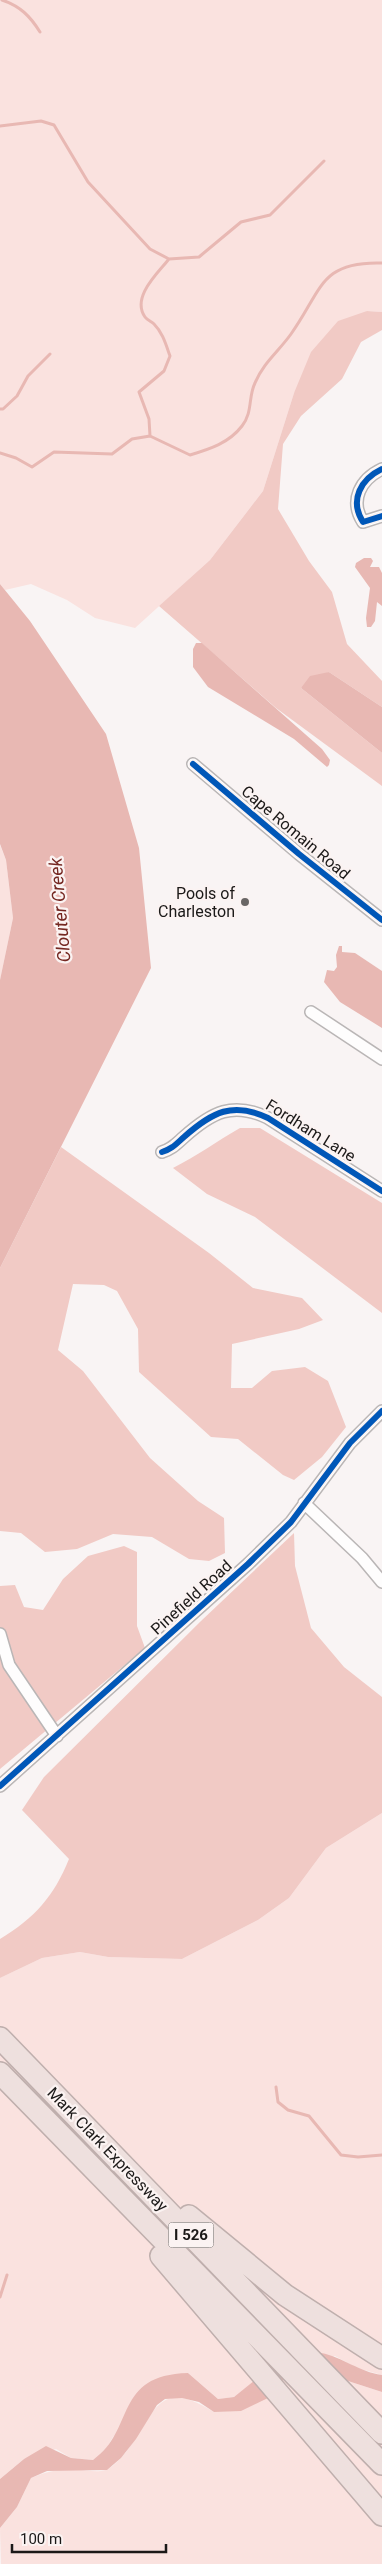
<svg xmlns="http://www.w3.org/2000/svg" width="382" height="2564" viewBox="0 0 382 2564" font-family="Roboto,sans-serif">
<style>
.green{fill:#fae2df}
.forest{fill:#f1cac5}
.water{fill:#e8b8b3}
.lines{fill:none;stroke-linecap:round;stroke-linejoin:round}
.stream{stroke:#e8b8b3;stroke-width:3}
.minor-casing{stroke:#bab6b6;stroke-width:14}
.motorway-casing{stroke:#bfafad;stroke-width:24}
.minor{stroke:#fefdfd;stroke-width:11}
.motorway{stroke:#eee0de;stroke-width:21}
.cycleway-casing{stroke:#fbf3f2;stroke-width:9}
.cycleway{stroke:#0057b8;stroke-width:6}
.poi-dot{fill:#696665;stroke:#fbf3f2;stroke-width:2}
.labels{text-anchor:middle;stroke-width:4.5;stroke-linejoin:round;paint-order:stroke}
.shield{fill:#fbf3f2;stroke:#5e5a59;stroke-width:1}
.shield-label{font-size:15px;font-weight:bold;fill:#1b1918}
.street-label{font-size:16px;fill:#1b1918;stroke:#fbf3f2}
.poi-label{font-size:16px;fill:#1b1918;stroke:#fbf3f2;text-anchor:end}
.water-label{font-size:18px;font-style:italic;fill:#752822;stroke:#fbf3f2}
</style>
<rect width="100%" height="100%" fill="#f9f4f4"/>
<path class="green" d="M0,0h382v312l-15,-1 -73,82 -31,98 -53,69 -75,68 -40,-10 -28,-18 -36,-16 -26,6 -5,-6z
M0,845l6,15 7,58 -13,62z
M382,1813v562l-25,-7 -22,-12 -76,22 -25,19 -16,2 -30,-26 -75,64 -9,16 -11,7 -22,-2 -15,-9 -32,10 -24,20v-501l42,-20 38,-6 28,5 74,2 76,-39 31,-22 37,-50z
M314,2370l68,22v172h-381l-1,-36 17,-21 14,-29c14,-6 28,-9 44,-9 11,1 21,4 31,1 7,-3 15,-12 20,-18 30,-38 30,-76 88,-40l71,-35z"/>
<path class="forest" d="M367,311l15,1v18l-21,12 -19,37 -41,37 -18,28 -5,65 31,52 23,31 15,52 35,37v26l-53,-35 -28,16 81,65v33l-106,-78 -117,-102 51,-46 53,-69 31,-98 17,-41 27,-31z
M240,1128h20l122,75v110l-127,-96 -48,-23 -34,-26c24,-12 44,-27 67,-40z
M61,1147l148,106 44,35 49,10 21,22 -24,9 -67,15 -1,44h21l20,-17 33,-4 23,14 18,46 -24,30 -28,23 -11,-5 -45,-36 -27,-2 -72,-65 -1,-43 -21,-38 -13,-6 -31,-1 -15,66 25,21 67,87 48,43 26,17 1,35 -16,8 -20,-2 -37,-22 -39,-3 -36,15 -32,3 -24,-19 -21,-2v-263z
M294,1533l1,33 16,62 33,39 38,30v116l-56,35 -37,50 -31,22 -76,39 -74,-2 -28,-5 -38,6 -42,20v-39c35,-21 54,-43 69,-80l-47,-49 22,-33 157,-156z
M124,1546l13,6v74l8,22 -145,121v-183l15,-1 9,22 19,3 20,-31 25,-23z"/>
<path class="water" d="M364,558h7l2,3 -3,6h9l3,6v33l-5,-4 -2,19 -4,6h-4l-1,-9 4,-30 -15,-21 1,-4z
M0,584l30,37 76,113 33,114 12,120 -151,300v-288l13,-62 -7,-58 -6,-16z
M196,643h6l120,106 8,11 -1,5 -2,2 -33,-28 -86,-52 -15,-20v-18z
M329,672l53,35v46l-81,-65 9,-12z
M339,946h3v6l13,1 27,18v57l-42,-26 -16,-20 3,-12 7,1 3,-4 -1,-12z
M321,2353c22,4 38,19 61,22v17l-68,-22 -29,7 -15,20 -29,14 -27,1 -15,-10 -17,-4 -17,1 -8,6 -21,34 -15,19 -14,12 -60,1 -16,7 -14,29 -17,21v-49l24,-20 22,-13 25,12 22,2c43,-30 20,-85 95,-87l30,26 16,-2 41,-33 11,-4h12z"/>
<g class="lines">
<path class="stream" d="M2,0c18,6 28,16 38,32
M0,126l41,-5 13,4 34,57 62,67 19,10 30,-2 42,-35 29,-7 54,-54
M0,409h3l14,-13 11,-20 22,-22
M150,436l-1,-17 -10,-27 25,-21 6,-15c-4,-11 -7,-23 -16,-32 -2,-2 -7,-4 -9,-7 -14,-20 13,-44 24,-58
M0,453l16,5 16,9 22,-15 58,2 20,-15 18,-3 40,19c20,-6 39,-12 52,-29 11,-14 6,-29 13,-43 8,-20 24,-32 36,-49 31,-43 28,-73 91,-71
M276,2087l2,15 10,8 21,6 32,39 17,2 24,-2
M0,2297l7,-22"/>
<defs>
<path id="minor" d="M382,469c-21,10 -33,31 -19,53l19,-6
M193,764l106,90 83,66
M311,1012l71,47
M162,1152c10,-3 14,-8 22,-15 28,-25 49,-36 84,-19l114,73
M304,1503l58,55 20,24
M0,1634l9,31 48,71
M0,1786l248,-222 43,-42 59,-79 32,-32"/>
<path id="motorway" d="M0,2038l382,395
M0,2073l382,391
M189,2216l96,79 97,63
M161,2256l221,259"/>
</defs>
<use href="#minor" class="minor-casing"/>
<use href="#motorway" class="motorway-casing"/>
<use href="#minor" class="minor"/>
<use href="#motorway" class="motorway"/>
<defs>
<path id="cycleway" d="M382,469c-21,10 -33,31 -19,53l19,-6
M193,764l106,90 83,66
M162,1152c10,-3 14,-8 22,-15 28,-25 49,-36 84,-19l114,73
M0,1786l248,-222 43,-42 59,-79 32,-32"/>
</defs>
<use href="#cycleway" class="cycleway-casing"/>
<use href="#cycleway" class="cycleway"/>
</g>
<circle class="poi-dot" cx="245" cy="902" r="5"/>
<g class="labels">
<rect class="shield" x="168.5" y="2222.5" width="45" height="25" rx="4"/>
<g class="shield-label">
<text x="191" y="2240">I 526</text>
</g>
<g class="street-label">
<text transform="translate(296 832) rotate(40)" y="6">Cape Romain Road</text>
<text transform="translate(311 1130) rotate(32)" y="6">Fordham Lane</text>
<text transform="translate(191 1597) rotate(-42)" y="6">Pinefield Road</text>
<text transform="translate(108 2149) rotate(46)" y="6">Mark Clark Expressway</text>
</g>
<g class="poi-label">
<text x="235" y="899">Pools of<tspan x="235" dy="18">Charleston</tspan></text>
</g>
<g class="water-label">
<text transform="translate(60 910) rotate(-95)" y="6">Clouter Creek</text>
</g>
</g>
<path d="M12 2544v8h154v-8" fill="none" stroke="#1b1918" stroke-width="2.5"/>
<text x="20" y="2544" font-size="15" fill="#1b1918" stroke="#fbf3f2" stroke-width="4" paint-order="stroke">100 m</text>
</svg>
